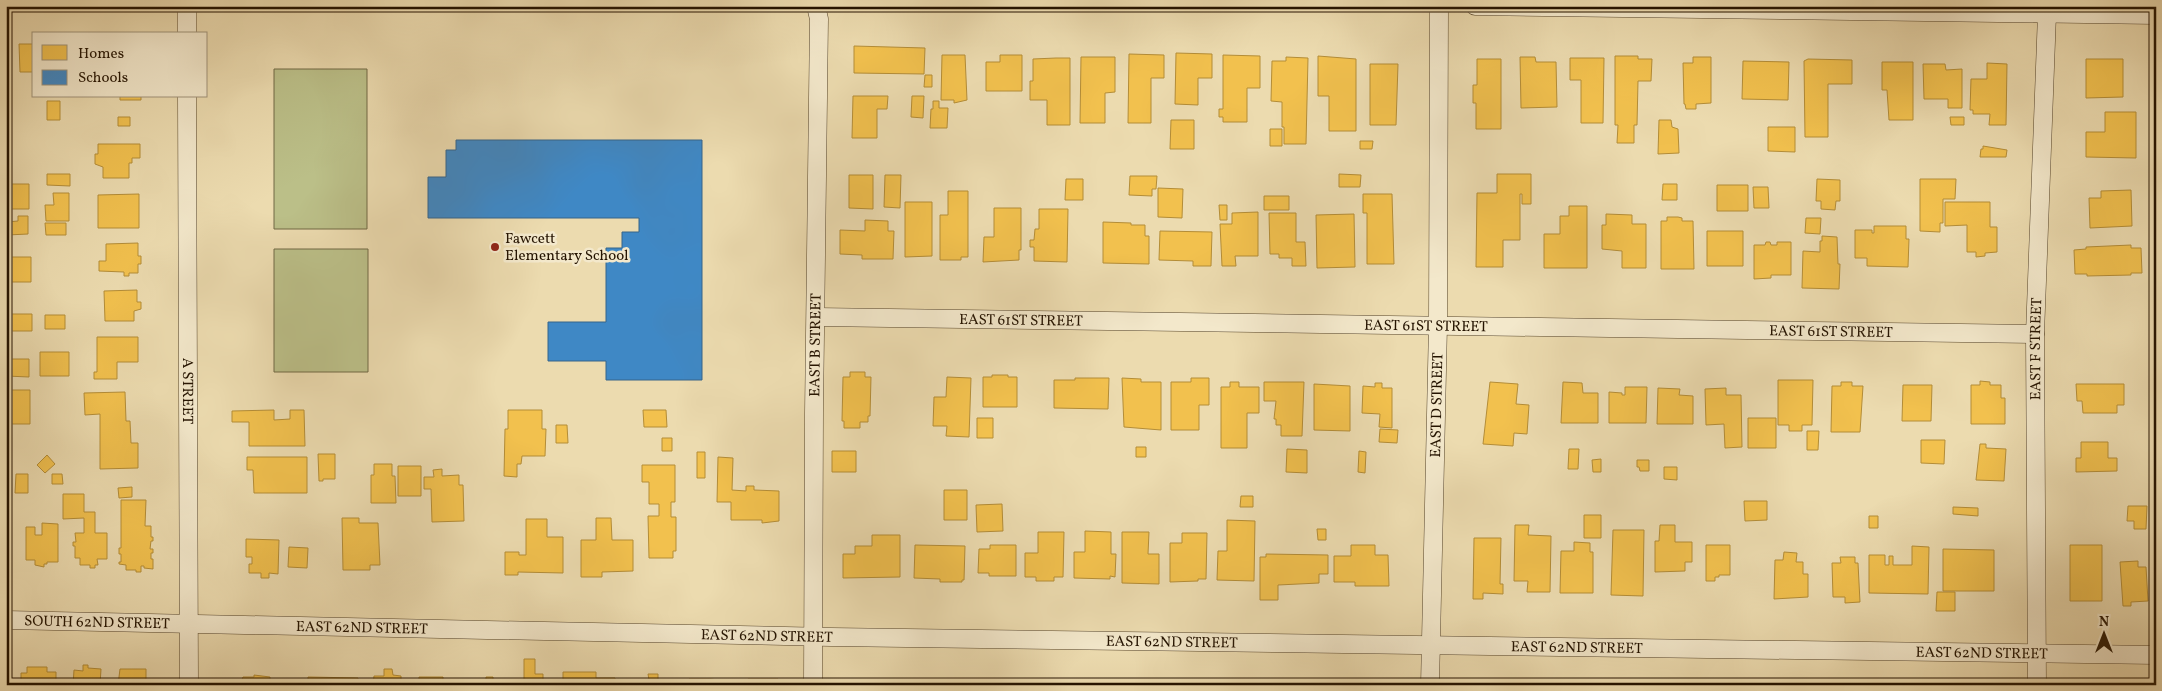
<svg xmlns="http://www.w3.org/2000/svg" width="2162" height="691" viewBox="0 0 2162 691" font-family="Vollkorn,serif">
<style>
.green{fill:#bbbf88;stroke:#706944}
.homes{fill:#f2c14e;stroke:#b48d37}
.schools{fill:#3f88c5;stroke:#37658a}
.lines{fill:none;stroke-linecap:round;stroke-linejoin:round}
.minor-casing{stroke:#56452c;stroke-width:19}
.minor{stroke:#f3e8cb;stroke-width:18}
.poi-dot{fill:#8f2418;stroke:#f3e8cb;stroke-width:2}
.labels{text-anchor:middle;stroke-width:5;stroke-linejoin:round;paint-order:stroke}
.poi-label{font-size:15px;fill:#241300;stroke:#f3e8cb;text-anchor:start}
.street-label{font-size:15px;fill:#241300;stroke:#f3e8cb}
</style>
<rect width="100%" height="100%" fill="#ecdbaf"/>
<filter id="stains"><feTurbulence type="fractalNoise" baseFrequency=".004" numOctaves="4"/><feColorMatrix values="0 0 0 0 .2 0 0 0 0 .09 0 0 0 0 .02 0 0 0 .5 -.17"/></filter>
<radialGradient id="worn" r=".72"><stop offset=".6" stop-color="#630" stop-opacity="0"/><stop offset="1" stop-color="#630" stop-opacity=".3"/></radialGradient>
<path class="green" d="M274,69h93v160h-93z
M274,249h94v123h-94z"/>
<path class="homes" d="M33,39h1v33h-14l-1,-28h14z
M854,46l71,2 -1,26 -70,-1z
M1176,53l36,1v24h-14v27l-23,-1z
M1129,54l35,1v23h-13v45h-23z
M942,55h23l2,45 -13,3v-3h-13z
M1000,55h22v36h-36v-29h14z
M1223,55l37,1v32h-13v34h-24v-5h-4v-8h4z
M1318,56l38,3v72h-27v-35h-11z
M1615,56h23v3h14l-1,22h-13l-1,44h-3v18h-17l1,-18h-3z
M1081,57h34v35l-10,1v30h-25z
M1286,57l22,1 -2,86h-22v-17h-2v-25l-11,-1 1,-40h14z
M1520,57h15l1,5h20l1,45 -36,1z
M1693,57h18v46l-15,1v5h-10l-1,-5h-1l-1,-41h10z
M1056,58h14v67h-23v-25h-17v-19h3v-22z
M1570,58h34l-1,65h-22v-43h-11z
M1477,59h24v70h-25v-26h-3v-18h4z
M1808,59l44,1v24h-24v53h-23l-1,-76z
M2086,59h37v38l-37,1z
M1743,61l46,1 -1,38 -46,-1z
M1882,62h31v58h-24l-2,-30h-5z
M1987,63l20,1 -1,61h-17l1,-11h-17v-4h-3l1,-31h16z
M1370,64h28l-2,61h-26z
M1923,64h22l1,6 16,-1v39h-14v-9h-24z
M925,75h7v12h-8z
M120,96h21v4h-21z
M853,96h35l-1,13h-10v29h-25z
M912,96h12l-1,22 -12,-1z
M6,100h4v19h-4z
M47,101h13v19h-13z
M933,101h6v7h9l-1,20h-17l1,-19h2z
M2105,112h31v46l-50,-1v-25h19z
M118,117h12v9h-12z
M1950,117h14v8h-13z
M1171,120h23v29h-24z
M1659,120h12l1,7 6,2 1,24 -21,1z
M1768,127h27v25l-27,-1z
M1270,129h12v17h-12z
M1360,141h13l-1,8h-12z
M98,144h42v14h-8v5h-3v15h-26v-11l-8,-3v-10h3z
M1983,146l24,4 -1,7h-26l1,-8h2z
M47,174h23v12l-23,-1z
M1339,174l22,1 -1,12h-21z
M1497,174h34v30h-9v-10h-2v46h-17v27h-27l1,-74h20z
M849,175h24v34l-24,-1z
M885,175h16l-1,33 -16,-1z
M1130,176h27l-1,13h-4v7l-23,-1z
M1066,179h17v21h-18z
M1817,179l23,1v21h-4l-1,9 -14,-1v-8h-5z
M1920,179h36l-1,20h-12v24h-3v9l-20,-1z
M6,184h23v25h-23z
M1663,184h14v16h-15z
M1717,185h31v26h-31z
M1753,187h15l1,21h-15z
M1158,188l25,1 -1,29 -24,-1z
M2131,190l1,36 -42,2 -1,-30h12v-7z
M948,191h20v66h-7v3h-21v-45h8z
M53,193h16v28h-23l-1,-16h9z
M139,194v34h-41v-33z
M1363,194h29l2,70h-27v-51h-4z
M1264,196h25v14h-25z
M905,202h27v54l-27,1z
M1945,202h45v25h7v25l-12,1v3l-9,1v-5h-9v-27l-22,1z
M1219,205h8v15h-7z
M1569,206h18v62h-43v-34h16v-18h9z
M994,208h27v42h-2v10l-36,2 1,-25h10z
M1039,209h29l-1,53 -33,-1v-14h-4v-7h4l1,-11h4z
M1258,212v44h-23l1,10h-14l-2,-42h12v-11z
M1269,213h27v29h9l1,24h-14v-8h-13v-4h-9z
M1354,214l1,53 -38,1 -1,-53z
M1606,214l26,1v9h14v44h-24v-17l-20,-2v-24h4z
M18,216h10v18l-21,1v-13l11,-1z
M1667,217h11l4,1v3h11l1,48h-33v-48h6z
M1806,218h15l-1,16 -15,-1z
M865,220l23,1v10h6l-1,28h-31v-4l-22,-1v-24l25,1z
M1103,222l28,1v2h14v11h4v28l-46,-1z
M45,223h21v12h-20z
M1874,226h32v13h3l-1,28 -41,-1v-8h-12v-28h17v3h2z
M1160,231l52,1 -1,34h-18v-5l-34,-1z
M1707,231h36v35h-36z
M1822,236l15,1 1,27h2l-1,25 -37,-1 1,-37 17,1v-11h2z
M1766,242h4l1,3h6v-3h14v33h-20v3l-17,1v-34h11z
M138,243v13h3v8h-3v9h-9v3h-5v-4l-25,-1v-10h7v-17z
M2131,245v3h10l1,25h-11v2l-44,1v-2h-12l-1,-24 12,-1v-2z
M7,257h24v25h-24z
M137,290v12h4v7l-7,2v10h-29l-1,-30z
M6,314h26v17h-26z
M45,315h20v14h-20z
M97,337h41v25h-21v17h-23v-7h3z
M40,352h29v24h-29z
M6,359h23v18l-23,-1z
M850,372h15v5h6l-1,39h-2v6h-8v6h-16v-7h-2l1,-44h7z
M992,375h16v2h9v30h-34v-30h9z
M947,377l24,1 -2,59 -23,-1 1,-10h-14l1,-29h12z
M1075,378h34l-1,31 -54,-1v-28h21z
M1122,378l19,1v3h20v48l-37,-3z
M1191,378h18v27h-10v25h-28v-48h20z
M1778,380h35l-1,45h-10v6h-13v-6h-11z
M1980,381l10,1v3h11v13h4v26h-34v-39h9z
M1230,382h9v5h20v26h-12v35h-26v-61h9z
M1264,382h40l-2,54h-21v-11h-5v-6h-2l2,-18h-12z
M1490,382l28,2 -2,20 13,1 -2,29 -13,-1 -1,13 -30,-2z
M1563,382l19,1 1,10h15v30h-37z
M1841,382h11v4h11l-3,46h-29l1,-46h9z
M1375,383h7v5h10v40l-13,-1 1,-13 -18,-1 1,-27 12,1z
M1314,384l36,2v45l-36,-1z
M2076,384h48v21h-7v8h-34l-1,-12h-5z
M1903,385h29l-1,36h-29z
M1625,387h22l-1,36h-37v-31l13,1v2h3z
M1658,388l22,1 -1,6 14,1v28h-36z
M1726,388v7h15l1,52 -17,1 -1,-24 -18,1 -1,-36z
M6,390h24v34h-24z
M125,392l1,29h4l1,22h7v25l-38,1v-55l-15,1 -1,-22z
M274,410v10l16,-1v-9h14l1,36h-56v-24h-17v-11z
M508,410h34v19h4l-1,27h-23l-1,8h-4v13l-13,-1 1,-47h3z
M643,410h23l1,17h-23z
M977,418h16v20h-16z
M1748,418h28v30h-28z
M556,425h11l1,18h-12z
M1380,429l18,1 -1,13 -18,-1z
M1807,431h12l-1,19h-11z
M662,438h10v13h-10z
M1921,440h24l-1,24 -23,-1z
M2081,442h27v16h9v13l-41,1v-14h5z
M1980,444h6v4l20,1 -2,32 -28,-1z
M1136,447h10v10h-10z
M1287,449l20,1v23l-21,-1z
M1569,449h10l-1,20h-10z
M832,451h24v21h-24z
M1359,451l7,1 -1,21 -7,-1z
M697,452h8v26h-8z
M318,454h17v25h-12v2h-4z
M47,455l8,9 -10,9 -8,-8z
M247,457h60v36h-53l-1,-23h-6z
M718,457l15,1 -1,32 14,1v-5h8v4l25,1v30l-17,2v-3h-31v-18h-14z
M1601,459v13h-8l-1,-12z
M1637,460h12v11h-9l-1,-4h-2z
M374,464h18v12h3l1,27h-25v-28h3z
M642,465h33v37h-4v15h5v34h-3v7h-24l-1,-42h11v-12h-10v-22h-7z
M398,466h23v30h-23z
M1664,467h13v13l-13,-1z
M442,469v7l17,-1v10h4l1,36 -32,1 -1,-33h-7v-12h10l-1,-7z
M16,474h12v19h-13z
M52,474h10l1,10h-11z
M132,487v10l-13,1 -1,-10z
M944,490h23v30h-23z
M63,494h21v18h11v21h12v26h-10l1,6h-3v3h-5v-3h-10v-7h-5v-12h-2v-4h3l-1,-9h9v-15l-21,1z
M1241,496h12v11h-13z
M121,500h25l-1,26h6v11h2v4h-2l-1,8h3v4h-2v6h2v10l-9,-1v-2h-3v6h-5v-2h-10v-5l-7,-1v-2h2v-8h-2v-6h2z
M1744,501h23v19l-22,1z
M1002,504l1,27 -26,1 -1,-27z
M2128,506h19l-1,23h-12v-8h-7z
M1953,507l25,1v8l-25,-2z
M1584,515h17v23h-17z
M1869,516h9v12h-9z
M342,518h17v5h19l2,42h-10v5h-27z
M596,518h15l1,22h21v31l-31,1v5h-21v-37h15z
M526,519h21v18h16v36l-45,-1v3h-13v-23h14v3h7z
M1227,520l28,1 -1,60 -37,-1 1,-29h9z
M42,523l16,1v38h-11v2h-3v3l-9,-2v-5h-9v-33h9v8h7z
M1515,525h14l-1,10 23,1 -1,56h-23l1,-11h-14z
M1660,525h15v17h17v20h-7v9l-30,1v-31h4z
M1317,529h9v11h-8z
M1613,530h31l-1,66 -32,-1z
M1085,531l26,1v22h5l-1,23 -5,-1v3l-36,-1v-26h11z
M1038,532h26l-1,45h-9v4h-18v-4h-11v-24h13z
M1122,532h27l-1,22h11v30l-37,-1z
M1182,533h25l-1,46h-8v2l-28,1v-39h12z
M872,535h28v42l-57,1v-24h12v-8h17z
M1474,538h27l-1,46h3v10l-20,-1v6h-10z
M246,539l33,1 -1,34 -9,-1v5h-8v-5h-12v-9h3v-7h-6z
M1574,542l16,1v9h3v41h-33l1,-42h13z
M915,545l50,1 -1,34h-2v2h-22v-3l-26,-1z
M990,545h26v31h-27v-3h-11l1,-24h11z
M1351,545h24v10h13l1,31h-34v-4h-21v-26h17z
M1706,545h24v30h-11v2h-4v4h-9z
M2070,545h32v56h-32z
M1912,546l17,1 -1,47 -59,-1v-38h16v10h4v-9h4v9h19z
M289,547l19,1 -1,20 -19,-1z
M1943,549l51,1v41h-51z
M1784,552l13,1 -1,9h7v12h5v23l-34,2 1,-39h8z
M1266,554l62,1v19h-9v9l-41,2v15h-18v-43h6z
M1840,557h15v6h3l2,39 -15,1v-6h-12l-1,-34h9z
M2138,561v6h8l2,34 -17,1v4h-8l-3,-44z
M1937,592h18v19h-19z
M524,659h11v15h8v6h10l1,5h-30z
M83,665h5v3l13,1 -1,16h-27l1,-15 9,1z
M27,667h20v5h9v13h-35v-12h6z
M120,669h26v12h3l1,2h7v2h-39z
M384,669h8l1,6 8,1v9h-28l1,-9h10z
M563,672h33v6h19l1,7h-53z
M648,674h10v6h8v5h-25v-5h8z
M254,675l16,2v8h-30l3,-8h11z
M308,677l50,1v7h-50z
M419,677h24v3h9v5h-30l-3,-2z
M486,677h7v3h11v5h-30v-5h12z
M689,679h22l7,1v4l10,1h-39z
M748,679h30v6h-30z
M906,682h14v3h-14z"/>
<path class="schools" d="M456,140h246v240h-96v-19h-58v-39h58v-74h16v-16h17v-14h-211v-41h18v-27h10z"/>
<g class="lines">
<defs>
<g id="minor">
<path d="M1475,6l681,9"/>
<path d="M187,34v-28"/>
<path id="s1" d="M187,96l2,589"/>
<path id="s2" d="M816,317l1219,17"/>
<path id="s3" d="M6,620l825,17 1325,18"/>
<path id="s4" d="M813,685l1,-272 5,-394 -3,-13"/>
<path id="s5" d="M1430,685l8,-360 1,-319"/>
<path id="s6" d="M2037,685l-2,-351 12,-320"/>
</g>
</defs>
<use href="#minor" class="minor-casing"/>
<use href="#minor" class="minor"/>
</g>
<circle class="poi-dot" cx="495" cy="247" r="5"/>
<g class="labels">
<g class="poi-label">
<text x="505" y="243">Fawcett<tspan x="505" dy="17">Elementary School</tspan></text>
</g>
<g class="street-label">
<text dy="5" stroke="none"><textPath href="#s2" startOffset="205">EAST 61ST STREET</textPath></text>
<text dy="5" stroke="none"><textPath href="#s2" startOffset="610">EAST 61ST STREET</textPath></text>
<text dy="5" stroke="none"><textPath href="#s2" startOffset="1015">EAST 61ST STREET</textPath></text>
<text dy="5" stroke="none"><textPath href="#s4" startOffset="340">EAST B STREET</textPath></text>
<text dy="5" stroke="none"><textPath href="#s6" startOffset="336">EAST F STREET</textPath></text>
<text dy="5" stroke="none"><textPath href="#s1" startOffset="295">A STREET</textPath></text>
<text dy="5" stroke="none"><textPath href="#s5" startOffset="280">EAST D STREET</textPath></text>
<text dy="5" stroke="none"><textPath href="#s3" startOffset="91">SOUTH 62ND STREET</textPath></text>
<text dy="5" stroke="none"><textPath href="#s3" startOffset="356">EAST 62ND STREET</textPath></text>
<text dy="5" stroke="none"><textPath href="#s3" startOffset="761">EAST 62ND STREET</textPath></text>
<text dy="5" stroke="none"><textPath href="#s3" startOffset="1166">EAST 62ND STREET</textPath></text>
<text dy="5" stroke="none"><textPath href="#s3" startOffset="1571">EAST 62ND STREET</textPath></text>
<text dy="5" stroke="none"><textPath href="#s3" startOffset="1976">EAST 62ND STREET</textPath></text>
</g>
</g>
<rect width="2162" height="691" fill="none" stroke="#ecdbaf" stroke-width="25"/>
<rect x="8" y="8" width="2147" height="676" fill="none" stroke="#241300" stroke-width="2.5"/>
<rect x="12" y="12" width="2137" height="666" fill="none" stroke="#241300"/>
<rect x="32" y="32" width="175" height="65" fill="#f3e8cb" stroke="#a0937a"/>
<rect x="42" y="45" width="25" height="15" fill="#f2c14e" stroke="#a0937a"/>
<text x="78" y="58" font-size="15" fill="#241300">Homes</text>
<rect x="42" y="70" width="25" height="15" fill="#3f88c5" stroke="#a0937a"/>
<text x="78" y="82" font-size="15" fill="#241300">Schools</text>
<g transform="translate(2104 634)" stroke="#f3e8cb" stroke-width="4" paint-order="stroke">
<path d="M0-4L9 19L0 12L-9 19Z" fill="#241300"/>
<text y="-8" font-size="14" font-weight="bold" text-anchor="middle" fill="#241300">N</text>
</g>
<rect width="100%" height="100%" filter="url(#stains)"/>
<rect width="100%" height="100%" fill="url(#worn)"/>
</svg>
